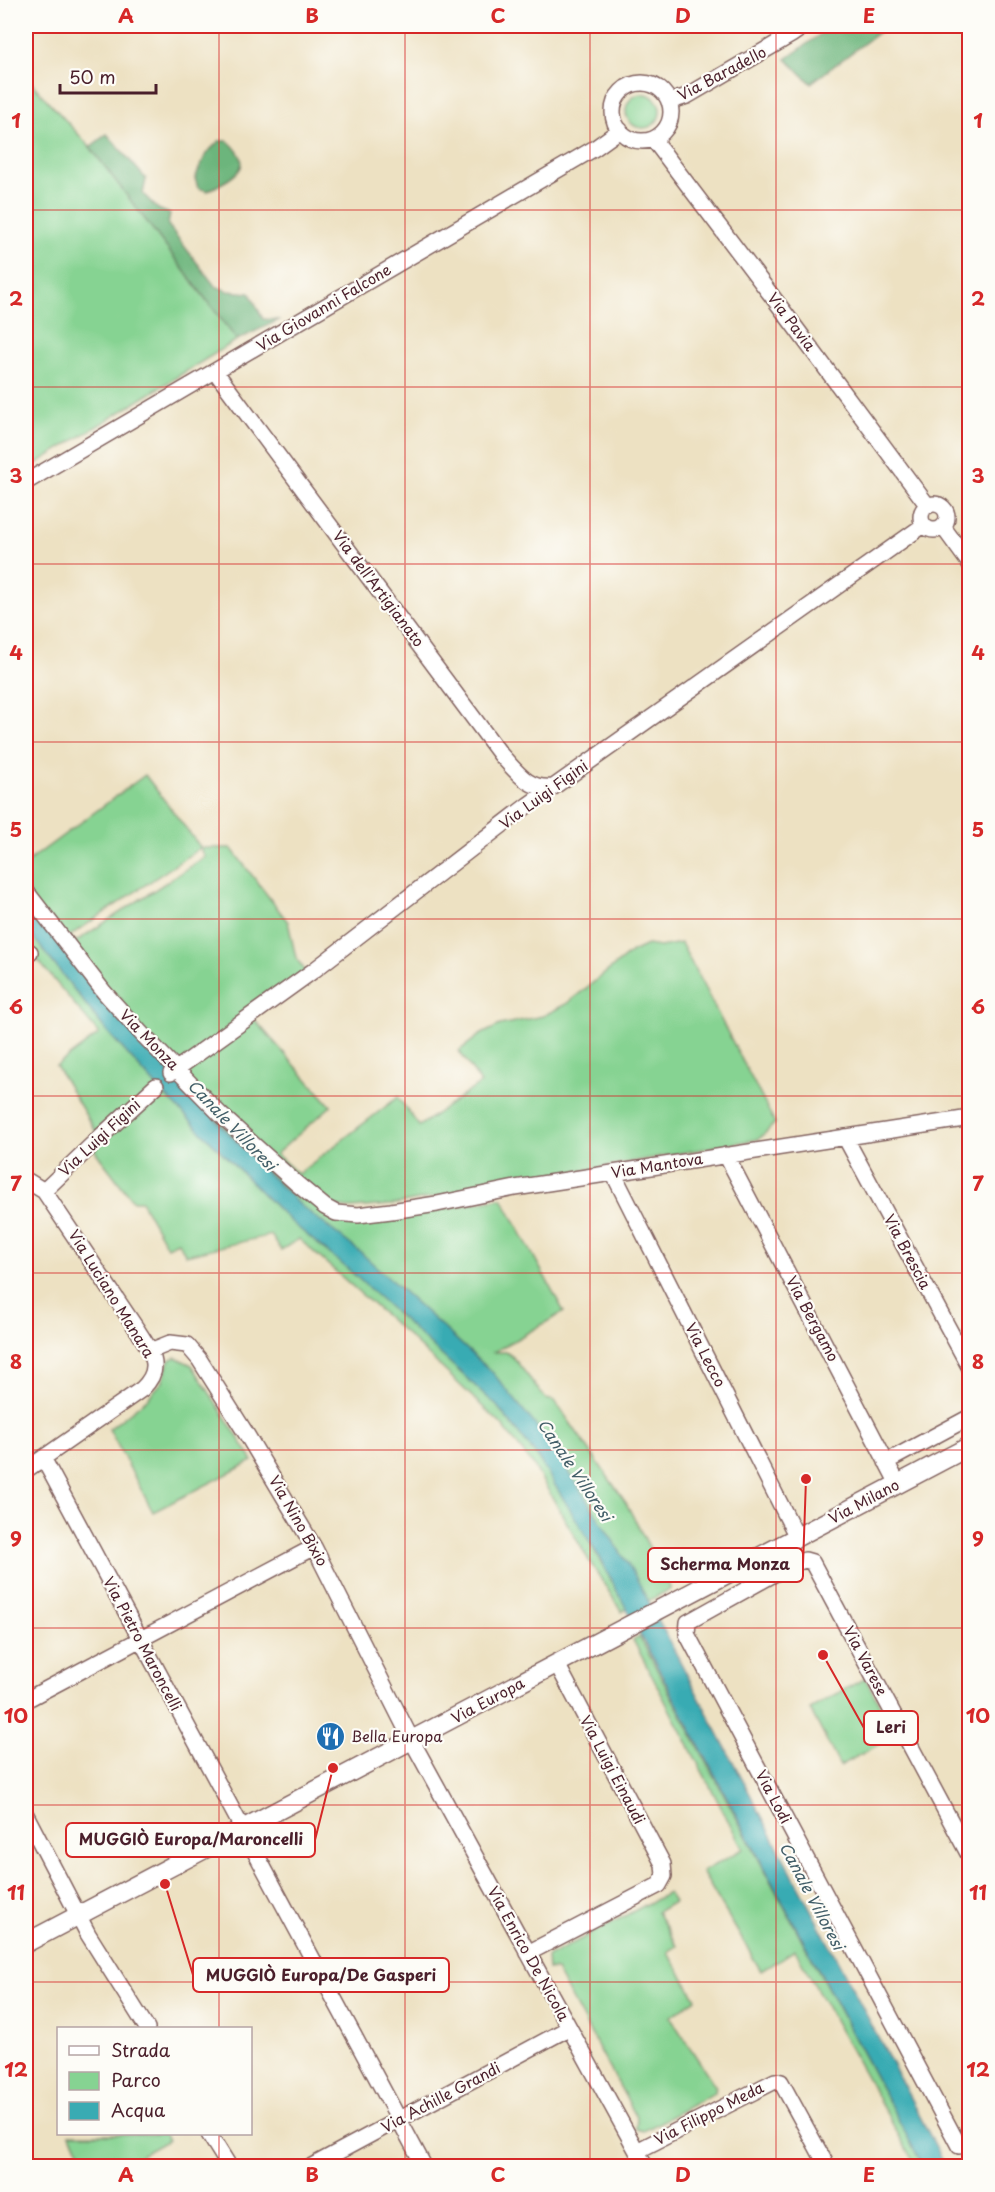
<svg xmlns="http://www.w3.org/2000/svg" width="995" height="2192" viewBox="0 0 995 2192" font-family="'Playpen Sans',sans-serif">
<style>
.green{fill:#86d392;stroke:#68795e;stroke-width:1.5;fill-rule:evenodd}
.forest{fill:#6cb57c;stroke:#5b6a54;stroke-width:1.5}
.water{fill:#39abb3;stroke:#42656f;stroke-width:1.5}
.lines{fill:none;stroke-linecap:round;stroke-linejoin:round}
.minor-casing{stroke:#836360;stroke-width:18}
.tertiary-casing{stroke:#836360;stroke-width:21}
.minor{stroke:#fff;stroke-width:15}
.tertiary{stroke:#fff;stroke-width:18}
.grid{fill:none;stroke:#d62828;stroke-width:1.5;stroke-opacity:0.55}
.labels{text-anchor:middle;stroke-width:4.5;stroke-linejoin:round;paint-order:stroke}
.street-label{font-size:15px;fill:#4a1f2b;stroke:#fdfcf7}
.poi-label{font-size:15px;fill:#4a1f2b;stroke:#fdfcf7;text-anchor:start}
.water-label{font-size:16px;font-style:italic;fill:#425e68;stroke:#fdfcf7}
.leader{fill:none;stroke:#d62828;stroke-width:2}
.callout-dot{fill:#d62828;stroke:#fdfcf7;stroke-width:2}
.callout{fill:#fdfcf7;stroke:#d62828;stroke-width:2}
.callout-label{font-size:16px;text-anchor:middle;font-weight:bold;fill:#4a1f2b}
.neatline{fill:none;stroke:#d62828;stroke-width:2}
.grid-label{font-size:20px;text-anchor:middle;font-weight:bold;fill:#d62828}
</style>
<rect width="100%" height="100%" fill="#fdfcf7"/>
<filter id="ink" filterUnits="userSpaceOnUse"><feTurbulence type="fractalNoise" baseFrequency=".0167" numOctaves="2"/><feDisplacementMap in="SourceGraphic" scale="12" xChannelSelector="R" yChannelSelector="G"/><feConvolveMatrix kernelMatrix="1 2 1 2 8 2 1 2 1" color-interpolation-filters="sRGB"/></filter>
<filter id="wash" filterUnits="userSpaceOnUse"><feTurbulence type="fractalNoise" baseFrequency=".008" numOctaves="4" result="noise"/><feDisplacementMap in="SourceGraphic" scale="24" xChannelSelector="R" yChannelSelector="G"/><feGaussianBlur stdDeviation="1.35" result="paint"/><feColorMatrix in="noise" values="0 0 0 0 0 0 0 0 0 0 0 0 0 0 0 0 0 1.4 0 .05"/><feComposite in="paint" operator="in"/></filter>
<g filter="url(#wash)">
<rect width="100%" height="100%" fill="#ede1c2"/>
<path class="green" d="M26,77l64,70 147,193 -211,130z
M626 111a17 17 0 1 1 34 0a17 17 0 1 1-34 0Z
M145,775l56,73h30l57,74 8,36 10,14 -53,46 78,88 -55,48 22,20 100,-77 21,29 62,-43 -22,-32 21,-16 20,-10 43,-9 23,-12 66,-52 15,-7 13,2 21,-4 94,180 -16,16 -368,66 -40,3 -14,-1 22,17 143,-26 62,114 -70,40h12l7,5 33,42 9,2 71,102 45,86 -23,12 -32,-56 -123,-172 -133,-121 -60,-47 -139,-143 -135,-162v-37l1,2 3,-5zM200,848l5,9 -130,85 -5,-6z
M26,928l79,101 51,57 134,135 58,48 149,137 40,50 38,60 52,93 -5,3 -34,-53 -54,-93 -33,-42 -97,-92 -105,-93 -18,11 -10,-15 -85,20 -8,-13 -11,5 -26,-46h-8l-38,-50 1,-19 -40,-66 43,-32 -73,-88z
M175,1357l17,8 61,96 -100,51 -44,-83 38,-30 16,-18 6,-21z
M639,1636l284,530h-7l-121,-216 -34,21 -59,-99 41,-23 -110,-209z
M865,1678l31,57 -56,31 -30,-57z
M668,1893l6,9 -17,10 20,34 -9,6 28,47 -26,18 46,70 -2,6 -70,38 -8,-2 1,-11 -81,-148 -8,-1 -1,-12z
M70,2134h94l4,6 -46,26h-33z"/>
<path class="forest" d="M832,26h55l-76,57 -25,-24z
M107,134l39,45 -3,15 15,15 12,5 -2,11 47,61 13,5 22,2 13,26 16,1 -42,20 -147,-193z
M219,141h9c31,27 4,36 -20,50l-10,-3 -3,-10 11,-24z"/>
<path class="water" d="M26,900l135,162 95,100 44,43 60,47 133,121 58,71 82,128 313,594h-23l-325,-611 -61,-99 -40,-50 -149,-137 -58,-48 -134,-135 -51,-57 -79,-101z"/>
</g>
<g filter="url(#ink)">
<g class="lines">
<defs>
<path id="minor" d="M613 112a29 29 0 1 1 58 0a29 29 0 1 1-58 0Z
M669,102l18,-6 104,-61 13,-9
M653,139l128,169 147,198
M215,371l286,384c16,17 27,35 52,32
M26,482l569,-334 25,-18
M921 517a13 13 0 1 1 26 0a13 13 0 1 1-26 0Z
M943,527l27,37
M26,891l78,101 37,41 80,82 75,68 29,24 11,6 22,2 33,-4 46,-7 78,-16 455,-70
M26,955l4,-3
M171,1073l142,-102 215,-166 396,-280
M845,1137l125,231
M726,1155l172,329
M613,1173l184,364
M26,1180l18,11 94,140c14,22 26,37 4,58l-116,81
M44,1191l55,-53 57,-52
M150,1351l20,-8 17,2 12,14 48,76 67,112 98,194 233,425
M43,1458l381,708
M886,1462l84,-45
M26,1700l288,-153
M26,1815l62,119 59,94
M970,1857l-158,-295 -7,-2 -13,4 -104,58 -1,12 272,512 11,-5
M528,1953l131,-68 5,-9 -1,-12 -106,-200
M209,2134l20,32
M637,2151l138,-70 6,1 46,84
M312,2166l257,-138"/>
<path id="tertiary" d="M26,1943l944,-497"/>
</defs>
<use href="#minor" class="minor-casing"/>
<use href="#tertiary" class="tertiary-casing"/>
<use href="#minor" class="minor"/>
<use href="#tertiary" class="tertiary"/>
</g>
</g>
<path class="grid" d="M219,26v2002M405,26v2140M590,26v2140M776,26v2140M26,210h944M26,387h944M26,564h944M26,742h944M26,919h944M26,1096h944M26,1273h944M26,1450h944M26,1628h944M26,1805h944M26,1982h944M219,2134v32"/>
<defs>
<symbol id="restaurant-disc" viewBox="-11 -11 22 22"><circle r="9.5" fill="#1f6fb2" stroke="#fdfcf7"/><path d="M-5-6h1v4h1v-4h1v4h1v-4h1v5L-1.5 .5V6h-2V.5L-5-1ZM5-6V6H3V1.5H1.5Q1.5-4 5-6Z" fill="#fff"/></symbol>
</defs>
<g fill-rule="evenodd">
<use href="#restaurant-disc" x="314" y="1720" width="33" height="33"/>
</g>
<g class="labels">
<g class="street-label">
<text transform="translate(722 74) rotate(-28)" y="5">Via Baradello</text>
<text transform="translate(324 308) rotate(-31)" y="5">Via Giovanni Falcone</text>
<text transform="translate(791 322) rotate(53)" y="5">Via Pavia</text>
<text transform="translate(378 589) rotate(53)" y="5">Via dell'Artigianato</text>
<text transform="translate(544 795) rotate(-36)" y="5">Via Luigi Figini</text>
<text transform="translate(149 1040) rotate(46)" y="5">Via Monza</text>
<text transform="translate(100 1138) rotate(-43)" y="5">Via Luigi Figini</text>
<text transform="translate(657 1166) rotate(-9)" y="5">Via Mantova</text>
<text transform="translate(907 1252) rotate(62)" y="5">Via Brescia</text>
<text transform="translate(111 1294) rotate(58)" y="5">Via Luciano Manara</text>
<text transform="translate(812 1319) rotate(62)" y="5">Via Bergamo</text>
<text transform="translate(705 1355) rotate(63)" y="5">Via Lecco</text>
<text transform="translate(864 1502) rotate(-28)" y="5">Via Milano</text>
<text transform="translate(298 1521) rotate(60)" y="5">Via Nino Bixio</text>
<text transform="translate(142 1644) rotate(62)" y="5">Via Pietro Maroncelli</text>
<text transform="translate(865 1661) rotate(62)" y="5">Via Varese</text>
<text transform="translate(488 1701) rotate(-28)" y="5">Via Europa</text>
<text transform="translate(612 1770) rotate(62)" y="5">Via Luigi Einaudi</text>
<text transform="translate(773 1797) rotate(62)" y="5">Via Lodi</text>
<text transform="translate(528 1954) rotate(61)" y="5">Via Enrico De Nicola</text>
<text transform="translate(441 2098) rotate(-28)" y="5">Via Achille Grandi</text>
<text transform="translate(709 2114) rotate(-27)" y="5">Via Filippo Meda</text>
</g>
<g class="poi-label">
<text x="351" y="1742">Bella Europa</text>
</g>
<g class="water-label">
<text transform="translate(232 1125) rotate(46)" y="6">Canale Villoresi</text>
<text transform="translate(575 1470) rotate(56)" y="6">Canale Villoresi</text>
<text transform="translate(812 1896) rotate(62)" y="6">Canale Villoresi</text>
</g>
</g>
<path class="leader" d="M806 1479L803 1565M823 1655L864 1728M333 1768L315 1840M165 1884L193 1975"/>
<g class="callout-dot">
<circle cx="806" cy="1479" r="6"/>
<circle cx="823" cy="1655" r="6"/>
<circle cx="333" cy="1768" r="6"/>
<circle cx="165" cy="1884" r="6"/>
</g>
<g class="callout">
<rect x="648" y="1548" width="155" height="34" rx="6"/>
<rect x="864" y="1711" width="54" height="34" rx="6"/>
<rect x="66" y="1823" width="249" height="34" rx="6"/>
<rect x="193" y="1958" width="256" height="34" rx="6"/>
</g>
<g class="callout-label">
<text x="725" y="1570">Scherma Monza</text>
<text x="891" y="1733">Leri</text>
<text x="191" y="1845">MUGGIÒ Europa/Maroncelli</text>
<text x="321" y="1981">MUGGIÒ Europa/De Gasperi</text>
</g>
<rect width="995" height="2192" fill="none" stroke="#fdfcf7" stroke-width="66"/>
<rect x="57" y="2027" width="195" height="108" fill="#fdfcf7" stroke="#b5a4a5" stroke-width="1.5"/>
<rect x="69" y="2046" width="30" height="9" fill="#ffffff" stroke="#b5a4a5" stroke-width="1.5"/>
<text x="111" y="2057" font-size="18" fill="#4a1f2b">Strada</text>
<rect x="69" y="2072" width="30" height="18" fill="#86d392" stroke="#b5a4a5" stroke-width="1.5"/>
<text x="111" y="2087" font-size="18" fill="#4a1f2b">Parco</text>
<rect x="69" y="2102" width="30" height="18" fill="#39abb3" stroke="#b5a4a5" stroke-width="1.5"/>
<text x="111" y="2117" font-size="18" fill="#4a1f2b">Acqua</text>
<path d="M60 84v9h96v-9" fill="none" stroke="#4a1f2b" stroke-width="3"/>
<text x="69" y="84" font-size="18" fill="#4a1f2b" stroke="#fdfcf7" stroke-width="4.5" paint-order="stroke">50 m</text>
<rect x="33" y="33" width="929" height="2126" class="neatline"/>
<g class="grid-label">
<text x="126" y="23">A</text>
<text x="312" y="23">B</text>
<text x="498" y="23">C</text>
<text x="683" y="23">D</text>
<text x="869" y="23">E</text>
<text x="16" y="128">1</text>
<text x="978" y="128">1</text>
<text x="16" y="306">2</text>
<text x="978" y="306">2</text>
<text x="16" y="483">3</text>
<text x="978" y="483">3</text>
<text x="16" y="660">4</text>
<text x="978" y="660">4</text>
<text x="16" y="837">5</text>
<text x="978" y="837">5</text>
<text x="16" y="1014">6</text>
<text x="978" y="1014">6</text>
<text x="16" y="1191">7</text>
<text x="978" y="1191">7</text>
<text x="16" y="1369">8</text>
<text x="978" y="1369">8</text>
<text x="16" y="1546">9</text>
<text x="978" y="1546">9</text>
<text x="16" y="1723">10</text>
<text x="978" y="1723">10</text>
<text x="16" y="1900">11</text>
<text x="978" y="1900">11</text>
<text x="16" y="2077">12</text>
<text x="978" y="2077">12</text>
<text x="126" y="2182">A</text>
<text x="312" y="2182">B</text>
<text x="498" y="2182">C</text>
<text x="683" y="2182">D</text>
<text x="869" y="2182">E</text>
</g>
</svg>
